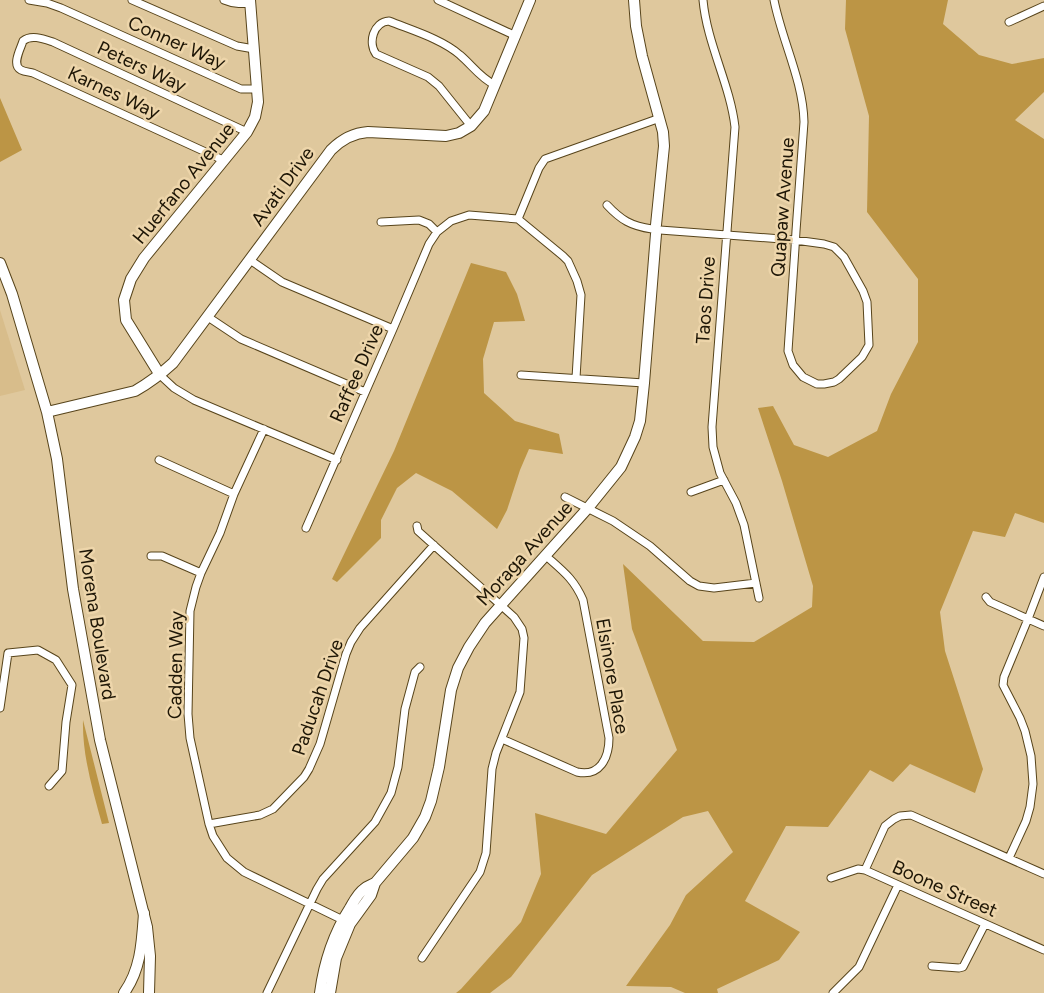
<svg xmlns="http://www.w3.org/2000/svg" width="1044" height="993" viewBox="0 0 1044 993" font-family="Figtree,sans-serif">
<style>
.built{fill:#d8bd8b}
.green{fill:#bc9545}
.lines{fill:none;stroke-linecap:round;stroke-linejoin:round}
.street-casing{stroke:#57441b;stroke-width:9}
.secondary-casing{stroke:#57441b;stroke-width:12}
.primary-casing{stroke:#57441b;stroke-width:12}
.street{stroke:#fff;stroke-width:7}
.secondary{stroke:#fff;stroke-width:10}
.primary{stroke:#fff;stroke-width:10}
.labels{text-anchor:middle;stroke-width:5;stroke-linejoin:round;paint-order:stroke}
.street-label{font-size:19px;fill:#1e1606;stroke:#edd5aa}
</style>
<rect width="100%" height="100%" fill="#dfc89d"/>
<path class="built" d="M0,310l25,80 -25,6z"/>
<path class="green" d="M846,0h102l-5,24 36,31 33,9 32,-6v34l-29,28 29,19v384l-29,-10 -10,24 -32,-6 -33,81 5,39 38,118 -8,24 -65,-29 -17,18 -23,-12 -42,57 -42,-1 -41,75 55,31 -21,28 -62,29 1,4h-33l-14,-6 -45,-1 44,-61 16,-30 47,-43 -25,-41 -25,6 -91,58 -81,102 -21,16h-34l5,-4 60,-67 20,-48 -6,-61 71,21 71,-84 -45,-121 -9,-65 80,77 51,1 58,-35 1,-21 -31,-105 -24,-73 15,-2 21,39 34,12 49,-26 14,-37 27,-52v-63l-51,-67 2,-96 -24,-87z
M0,98l22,52 -22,12z
M471,263l35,9 11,22 8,27 -31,1 -11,37 1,34 31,28 44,13 4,20 -34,-5 -9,21 -13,40 -10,19 -45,-38 -36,-18 -19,15 -16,32v18l-44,44 -5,-3 62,-128z
M83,720l26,103 -7,1c-9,-33 -20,-69 -19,-104z"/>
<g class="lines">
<defs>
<path id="street" d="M29,0l18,3 14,5 180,81h15
M132,0l105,46 17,3
M224,0c10,4 16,4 26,3
M438,0l78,36
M703,0c4,44 27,84 32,127l-23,300 1,20 7,26 16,30 8,22 15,73
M1009,22l35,-16
M471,126l-32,-40 -11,-9 -52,-23c-8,-11 -3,-32 13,-33 22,9 53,18 71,34 12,10 20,23 35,30
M223,160l-190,-87c-3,-1 -8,-1 -12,-3 -10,-5 0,-22 2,-29 8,-7 21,-2 30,1l194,90
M607,205c14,15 24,21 45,24
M518,219l21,-51 6,-9 115,-41
M518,219l45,37 5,5 9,20 4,14 -5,83
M381,222l38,-2 10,4 8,8
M660,230l135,10 29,4 10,3 10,10 19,34 4,11 2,43 -7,12 -23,22 -5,3 -10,2h-7l-14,-7 -10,-12 -5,-14 7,-103 1,-17 8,-109c-1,-42 -22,-81 -30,-122
M250,260l32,22 111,47
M208,317l33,22 124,53
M160,375l14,13 20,12 143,60
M521,375l123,8
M264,429l-30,65 -14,39 -19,40 -5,14 -6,24 -2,103 2,24 19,86 4,12 14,22 17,14 103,50
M159,460l75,34
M691,492l33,-12
M565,497l48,24 37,25 40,35 9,5 15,2 42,-5
M417,526l1,5 96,86 8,12 2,9 -4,54 -24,61 -4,16 -6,84 -6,19 -58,86
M306,528l87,-199 36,-85 8,-12 14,-11 18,-6 49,4
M151,556h11l39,17
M986,597l4,5 54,24
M0,708l8,-55 30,-3 18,10 16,25 -6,37 -4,49 -13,15
M502,739l75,33c23,5 32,-14 32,-34l-26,-138c-9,-21 -20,-29 -37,-44
M209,824l51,-9 13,-6 31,-32 5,-8 11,-25 26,-90 5,-12 9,-14 74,-83
M1009,858l17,-37 4,-14 3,-23 -2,-28 -6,-25 -5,-13 -17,-33 1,-8 24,-58 16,-42
M865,870l20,-44 9,-7 6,-3 11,-1 133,59
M831,878l27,-9 7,1 179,80
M932,966l27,2 4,-1 22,-43
M267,993l50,-104 6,-10 52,-57 16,-29 7,-26 7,-58 10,-37 5,-5
M833,993l26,-26 39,-82"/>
<path id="secondary" d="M634,0l2,26 6,30 21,76 1,14 -8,79
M0,263l12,31 35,118 10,47 16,130 27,151 47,187 3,29 -1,37
M160,375l-34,-55 -2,-20 7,-21 13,-21 103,-126 8,-15 3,-15 -8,-102
M47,412l88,-21c14,-8 26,-17 38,-28l158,-213c10,-10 22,-17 37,-18l78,4 13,-3 12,-7 13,-15 46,-111
M320,993c4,-30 14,-60 30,-85 4,-7 8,-15 14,-19 3,-3 7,-4 11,-6
M330,993l6,-35 14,-34 21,-29 4,-12 38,-45 12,-21 6,-16 8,-34 12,-77 7,-22 11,-21 16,-24 103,-115 33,-41 14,-30 5,-16 4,-38 12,-149"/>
<path id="primary" d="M124,993c17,-24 18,-51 20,-80"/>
</defs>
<use href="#street" class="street-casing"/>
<use href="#secondary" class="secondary-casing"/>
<use href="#primary" class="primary-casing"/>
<use href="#street" class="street"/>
<use href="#secondary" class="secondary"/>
<use href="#primary" class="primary"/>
</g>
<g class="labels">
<g class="street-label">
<text transform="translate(177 42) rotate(24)" y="7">Conner Way</text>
<text transform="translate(142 66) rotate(25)" y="7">Peters Way</text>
<text transform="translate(114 92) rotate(25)" y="7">Karnes Way</text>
<text transform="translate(183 183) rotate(-51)" y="7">Huerfano Avenue</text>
<text transform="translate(282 186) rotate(-54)" y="7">Avati Drive</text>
<text transform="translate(782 207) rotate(-86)" y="7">Quapaw Avenue</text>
<text transform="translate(705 300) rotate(-86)" y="7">Taos Drive</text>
<text transform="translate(356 373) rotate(-66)" y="7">Raffee Drive</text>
<text transform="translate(524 553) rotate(-48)" y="7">Moraga Avenue</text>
<text transform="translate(98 624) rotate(81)" y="7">Morena Boulevard</text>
<text transform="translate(175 665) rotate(-89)" y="7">Cadden Way</text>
<text transform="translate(613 676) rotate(80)" y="7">Elsinore Place</text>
<text transform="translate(317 697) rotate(-71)" y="7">Paducah Drive</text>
<text transform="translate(945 888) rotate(24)" y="7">Boone Street</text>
</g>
</g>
</svg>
